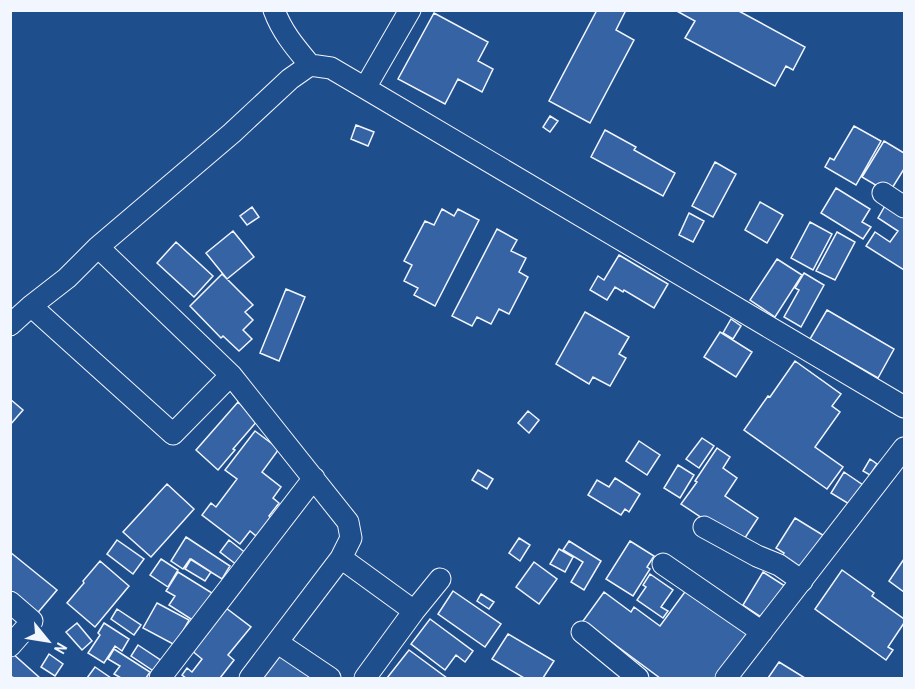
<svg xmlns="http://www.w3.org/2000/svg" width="915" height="689" viewBox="0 0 915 689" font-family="'Archivo Narrow',sans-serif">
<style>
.building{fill:#3563a3;stroke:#f2f6ff;stroke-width:1.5}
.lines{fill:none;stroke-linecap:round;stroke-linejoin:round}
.minor-casing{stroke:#f2f6ff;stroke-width:23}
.minor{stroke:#1f4e8c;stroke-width:21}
</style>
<rect width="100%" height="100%" fill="#1f4e8c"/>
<path class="building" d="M597,10h29l-10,20 18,10 -44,83 -41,-22z
M675,10h62l68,37 -12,23 -7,-4 -11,20 -90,-48 10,-17z
M434,13l54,29 -10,19 15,8 -11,23 -24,-13 -13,25 -47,-25z
M550,116l8,5 -8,11 -7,-5z
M356,125l18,7 -6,14 -17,-7z
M854,126l27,15 -25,44 -31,-18 5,-9 4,2z
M605,130l31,17 -2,3 41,23 -12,23 -72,-39z
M884,141l20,12v16l-15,24 -27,-16z
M715,162l21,12 -23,43 -21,-11z
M836,188l34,21 -8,13 9,5 -8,12 -42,-26z
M760,202l23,13 -16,28 -22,-13z
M886,204l18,12v54l-38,-24 9,-14 15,10 8,-11 -20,-13z
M252,207l7,10 -12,8 -7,-9z
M442,209l12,7 4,-7 21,11 -44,86 -21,-11 4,-7 -14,-7 8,-16 -8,-4 21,-40 9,4z
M689,213l15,8 -11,21 -14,-7z
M810,222l22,12 -19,36 -22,-12z
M497,229l20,11 -6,11 15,7 -7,14 9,5 -19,37 -10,-5 -8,15 -14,-7 -5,9 -20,-10z
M233,231l21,26 -27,22 -21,-26z
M837,232l18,10 -20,38 -19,-9z
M176,242l37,34 -19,21 -37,-34z
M619,255l49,29 -14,24 -30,-18 -1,2 -8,-5 -8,13 -17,-10 8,-14 6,4z
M777,259l25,16 -27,42 -25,-17z
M804,273l20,12 -23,42 -17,-10 15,-27 -4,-2z
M222,274l31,31 -8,7 8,8 -10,10 9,9 -13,12 -16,-15 -2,2 -31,-32z
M286,289l19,8 -26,64 -19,-8z
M827,310l67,39 -16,29 -68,-39z
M585,312l44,25 -10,17 7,4 -16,28 -17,-9 -4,7 -33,-20z
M731,319l10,7 -8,13 -10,-6z
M720,332l32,20 -16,25 -32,-20z
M795,361l46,33 -9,12 8,6 -25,35 28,20 -16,22 -83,-59 24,-34 2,1z
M10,399l13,11 -13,15z
M238,402l20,18 -25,29 2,1 -17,20 -22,-20z
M528,411l11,9 -10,13 -11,-10z
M255,431l24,18 -17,23 19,15 -8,11 6,5 -10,13 6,5 -14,19 -11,-9 -10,13 -38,-29 9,-12 5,4 21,-28 -12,-9z
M702,438l12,8 -15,22 -13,-9z
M639,441l21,14 -13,20 -21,-14z
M717,448l13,9 -7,11 14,10 -12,18 33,22 -17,26 -60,-40 16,-22 -2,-1z
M870,459l7,5 -7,11 -7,-4z
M678,465l16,10 -14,23 -16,-10z
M478,470l15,9 -6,10 -15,-9z
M844,472l22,15 -12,20 -23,-14z
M615,478l25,16 -11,18 -4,-3 -4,6 -33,-20 9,-15 12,7z
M167,484l27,25 -43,48 -28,-25z
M795,518l31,19 -23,38 -24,-14 5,-8 -8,-5z
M186,537l44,29 -8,13 -32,-20 -7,10 -12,-8z
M519,538l11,7 -10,16 -11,-8z
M117,540l27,19 -11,15 -26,-20z
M229,540l18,14 -10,11 -17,-13z
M569,541l32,20 -17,29 -13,-8 12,-20 -20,-12z
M630,541l24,15 -7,11 3,2 -17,27 -27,-17z
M559,549l14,8 -8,15 -15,-8z
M10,552l47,38 -22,26 -25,-20z
M161,559l17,11 -10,17 -18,-12z
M191,559l20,13 -6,9 -20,-12z
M904,559v33l-15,-11z
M100,561l29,25 -34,41 -28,-24 17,-20 -1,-2z
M534,562l23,17 -18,25 -23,-17z
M842,570l32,23 -2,3 32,23v4l-16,24 5,3 -7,10 -71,-51z
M178,572l34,21 -18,28 -25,-16 6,-9 -9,-5z
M763,572l25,16 -21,33 -24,-16z
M650,574l23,16 -12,17 7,4 -5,7 -26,-18 9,-13 -3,-2z
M687,589l64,47 -31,42h-60l-77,-57 21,-29 27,20 3,-5 26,19z
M453,591l48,33 -16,23 -47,-33z
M481,594l13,8 -5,7 -12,-8z
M157,603l32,17 -14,25 -32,-17z
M226,608l25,19 -23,28 6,5 -14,18h-34l-4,-3 5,-7 5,4 10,-13 -11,-9z
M117,609l24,16 -7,10 -23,-16z
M430,619l43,32 -8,11 -9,-7 -11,15 -34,-26z
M77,623l15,18 -10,9 -16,-18z
M104,623l25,16 -7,12 -7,-5 -11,17 -16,-10 12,-18 -2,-2z
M508,634l46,27 -11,17h-19l-32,-19z
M138,645l24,16 -7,11 -24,-16z
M277,647l40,31h-54z
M114,649l36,23 -4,6h-25l-7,-4 6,-8 -12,-7z
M409,650l38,28h-60z
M12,653l28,25h-26l-4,-2v-21z
M49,654l14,10 -8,12 -14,-9z
M779,662l26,16h-37z
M95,667l16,11h-24z"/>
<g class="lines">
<defs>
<path id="minor" d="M274,10c8,22 21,37 36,55
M365,88l45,-78
M883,193l21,14
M98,247l133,128 117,147 3,16 -10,20 -91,120
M31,306l142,128 58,-59
M10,325l21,-19 36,-28 31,-31 134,-114 58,-54 20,-14 21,3 34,20 539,319
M704,527l53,29 22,9 23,16
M341,558l73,53
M663,564l99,68
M10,602l22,19 -22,25
M582,632l56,46
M278,643l52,35
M160,678l154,-200
M365,678l49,-67 26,-32
M726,678l178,-230"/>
</defs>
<use href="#minor" class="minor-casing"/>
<use href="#minor" class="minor"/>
</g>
<rect width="915" height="689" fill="none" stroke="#f2f6ff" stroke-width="24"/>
<g transform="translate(48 641) rotate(120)" stroke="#1f4e8c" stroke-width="4.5" paint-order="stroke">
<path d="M0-4.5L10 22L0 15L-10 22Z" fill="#f2f6ff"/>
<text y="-9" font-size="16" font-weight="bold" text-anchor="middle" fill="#f2f6ff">N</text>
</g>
</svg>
